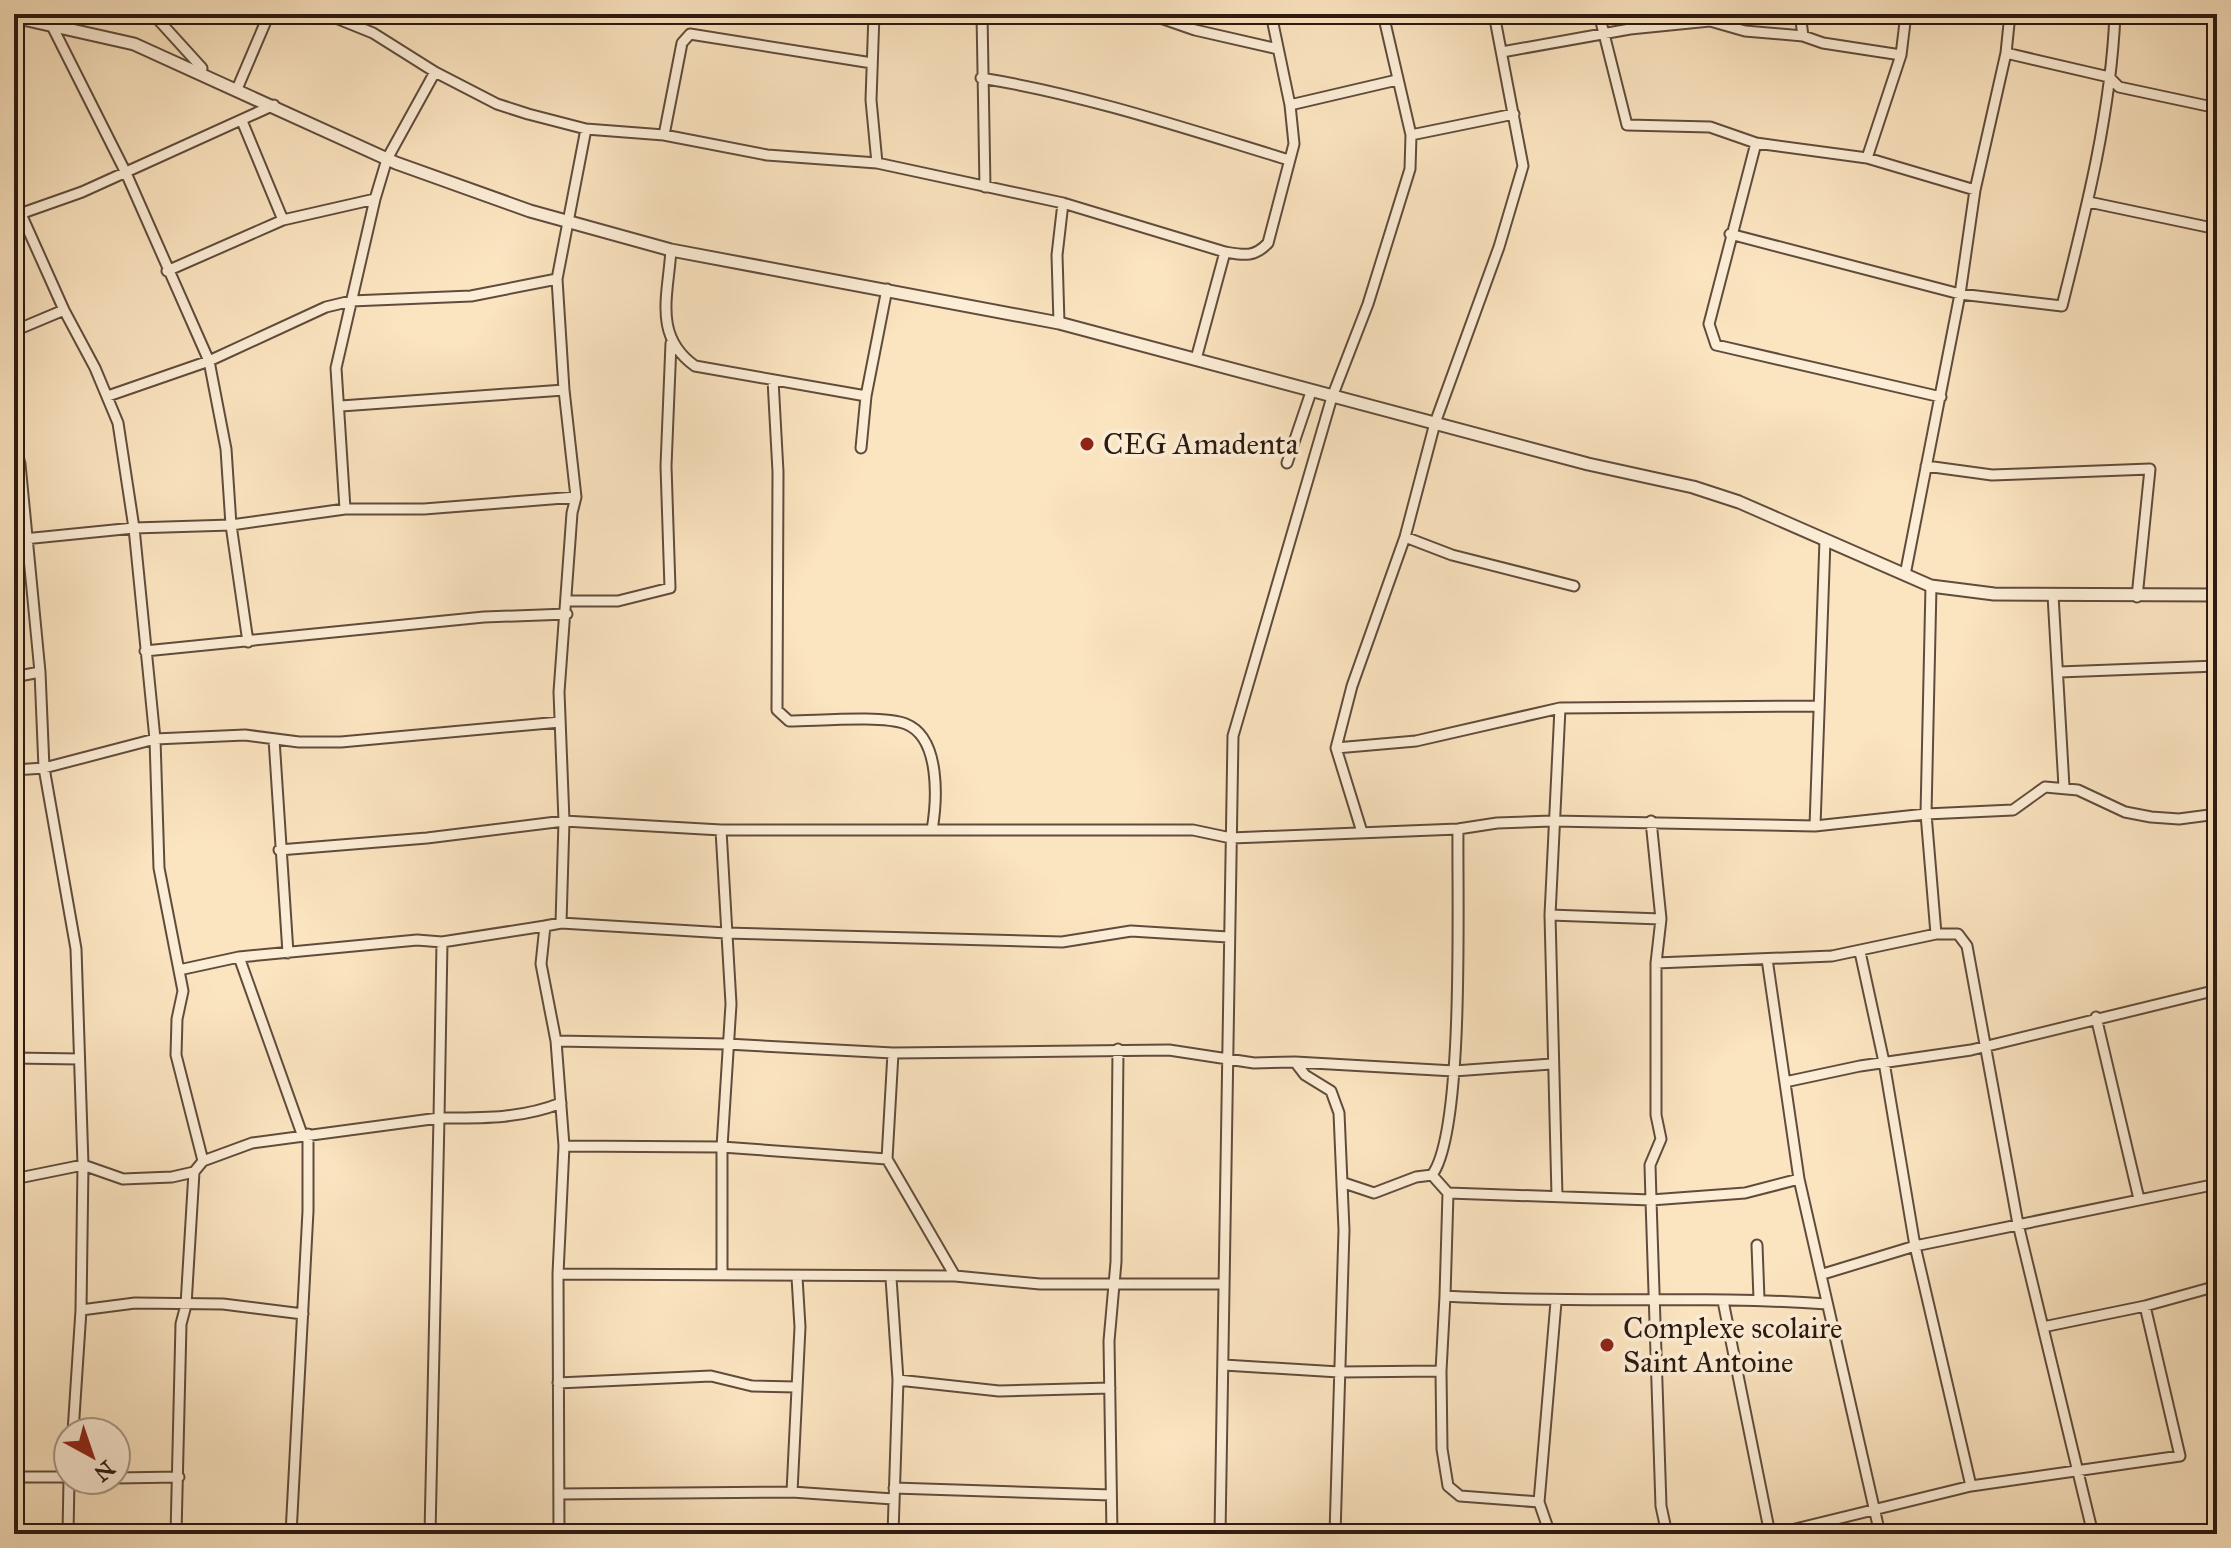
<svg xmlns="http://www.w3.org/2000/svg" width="2231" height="1548" viewBox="0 0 2231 1548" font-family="'IM FELL Great Primer',serif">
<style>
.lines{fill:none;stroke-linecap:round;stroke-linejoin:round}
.minor-casing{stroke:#604c3c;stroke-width:13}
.tertiary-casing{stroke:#604c3c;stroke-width:15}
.minor{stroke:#fcedd6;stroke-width:9}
.tertiary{stroke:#fcedd6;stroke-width:11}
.poi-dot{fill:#8f2418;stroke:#fcedd6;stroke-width:3}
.labels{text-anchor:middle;stroke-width:7;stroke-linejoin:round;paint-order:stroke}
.poi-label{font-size:30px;fill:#2c1910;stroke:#fcedd6;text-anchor:start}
</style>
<rect width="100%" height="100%" fill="#fbe4c0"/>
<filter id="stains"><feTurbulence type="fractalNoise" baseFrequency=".0025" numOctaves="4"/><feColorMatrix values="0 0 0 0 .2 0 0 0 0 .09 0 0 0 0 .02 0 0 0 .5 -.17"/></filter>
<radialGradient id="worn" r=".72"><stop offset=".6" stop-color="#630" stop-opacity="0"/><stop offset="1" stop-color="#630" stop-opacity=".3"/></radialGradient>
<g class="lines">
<defs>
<path id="minor" d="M41,14l10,10 75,149 83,188 17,88 5,76 17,117
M153,14l49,54 -1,6
M326,14l47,19 62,39 62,32 31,10 58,15 78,6 103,20 110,8 186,40 162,49
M874,14l-3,86 6,63
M982,14l3,173
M1149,14l46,16 83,19
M1599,14l28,111 83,2 46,16 111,15 108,32
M1800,14l3,22
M1502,52l128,-23 80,-8 35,10 58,5 20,7 78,12
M2006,53l103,24 10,10 98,21
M981,78c105,17 206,51 308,82
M237,89l32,-75
M1290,105l107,-25
M242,121l41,99
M664,135l18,-92 8,-9 182,29
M1411,135l103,-21
M1756,143l-47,181 7,21 225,52
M1867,158l34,-103 5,-41
M2089,202l128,27
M21,214l43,96 31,58 23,55 16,105 21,211 4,129 24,123 -6,28 -1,36 27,106
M14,216l68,-24 192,-87
M1730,234l230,60 102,12c24,-95 49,-193 53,-292
M671,250c-3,46 -18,86 24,116l171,30
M167,271l116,-51 92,-21
M1059,323l-2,-68 6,-52
M14,331l50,-21
M1196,359l29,-107c18,3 29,6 43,-9l26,-99 -4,-39 -19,-91
M773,380l5,92 -1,238 12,11c28,0 93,-6 117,3 35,14 31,77 26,106
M108,396l101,-35 117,-54 25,-6 120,-5 86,-17
M341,406l223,-16
M14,442l6,22 20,208 4,96 32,181 7,216 -2,145 -8,122
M861,448l5,-52 21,-107
M1287,463l24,-71
M1926,466l66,9 158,-6 -13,128
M345,509l-9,-141 39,-169 12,-40 48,-87
M1405,537l47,18 122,31
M14,540l120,-12 97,-3 114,-16h79l152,-12
M1905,575l55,-281 15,-104 31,-137 4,-39
M1931,586l-5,228 10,120
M2053,595l11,192
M568,601h50l52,-13 -4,-122 5,-123
M145,651l339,-34 83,-3
M2059,672l158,-6
M14,677l26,-5
M274,739l14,214
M1336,748l80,-7 144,-33 259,-2
M14,770l30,-2 111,-29 90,-4 54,7h42l219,-20
M1651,821l10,98 -5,44v152l5,24 -11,26 1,35 94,-7 54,-14
M1815,826l10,-286
M721,830l10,174 -9,143v126
M1362,832l-26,-84 16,-62 53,-149 30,-114 64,-176 24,-81 -29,-152
M279,850l148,-12 137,-17 157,9h472l38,8 227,-9 39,-6 55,-2 263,5 111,-12 87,-4 32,-23 33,3 47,22 26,5 28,2 38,-5
M1550,915l111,4
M561,923l3,-102 -5,-129 13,-179 4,-16 -12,-107 -7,-111 29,-150
M1860,952l24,110 31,184 56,240
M239,957l63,177
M1767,959l32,220 81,355
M1656,963l176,-7 104,-22h22l9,12 51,278 75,310
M179,970l60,-13 178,-17 25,2 103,-16
M2096,1017l43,182
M556,1041l171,3 166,9 276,-3 85,13 41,-1 10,13 26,16 8,22 5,117 -9,304
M893,1053l-6,106 68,117
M14,1058l65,1
M1295,1062l159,9 97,-7
M1785,1082l75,-16 111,-16 246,-60
M564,1146l158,1 165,12
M1432,1175c33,-44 25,-279 26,-346
M14,1179l69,-14 40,14 49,-2 22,-5 9,-11 49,-18 187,-25 3,-176
M1344,1183l30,10 42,-16 16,-2 16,18 -3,103c128,8 255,-1 382,8
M1448,1193l203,7 10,306 6,28
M1557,1196l-7,-281 10,-207
M1757,1245l2,54
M558,1274l397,2 85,8h183
M1823,1274l92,-28 302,-62
M891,1278l7,102 -5,154
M1723,1301l47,233
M81,1310l54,-7 88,1 80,10
M2043,1327l102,-21 72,-20
M1224,1365l115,7 102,-1 4,-75
M1441,1371l1,78 6,37 12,10 79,6
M898,1380l101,11 111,-3
M558,1383l153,-7 41,10 44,1
M14,1477h54
M116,1478l63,-1
M894,1488l217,7
M792,1492l8,-165 -3,-50
M559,1494l233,-2 101,7
M68,1534l1,-54
M176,1534l5,-210 5,-19 8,-133
M291,1534l17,-323v-77
M430,1534l9,-416c43,0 82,1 122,-15
M559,1534l-1,-260 6,-128 -8,-105 -15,-77 4,-38 16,-3 165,10 336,9 69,-11 97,6
M1112,1534l-3,-193 7,-79 2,-213
M1220,1534l13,-798 99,-339 36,-93 42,-135 1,-34 -28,-121
M1550,1534l-11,-32 17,-200
M1775,1534l196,-48 209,-30 -35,-150"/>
<path id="tertiary" d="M14,17l120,27 262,119 134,48 141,39 388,73 529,141 105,23 46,15 192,84 63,8 223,1"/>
</defs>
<use href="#minor" class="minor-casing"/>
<use href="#tertiary" class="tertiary-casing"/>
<use href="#minor" class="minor"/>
<use href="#tertiary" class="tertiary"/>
</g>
<g class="poi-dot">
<circle cx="1087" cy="444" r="8"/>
<circle cx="1607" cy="1345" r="8"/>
</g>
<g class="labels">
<g class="poi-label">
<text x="1103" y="454">CEG Amadenta</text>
<text x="1623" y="1338">Complexe scolaire<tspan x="1623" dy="34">Saint Antoine</tspan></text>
</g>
</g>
<rect width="2231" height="1548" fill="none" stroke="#fbe4c0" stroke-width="48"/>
<rect x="16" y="16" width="2199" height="1516" fill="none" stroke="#2c1910" stroke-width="4"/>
<rect x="24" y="24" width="2183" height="1500" fill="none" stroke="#2c1910" stroke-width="2"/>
<g transform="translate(92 1456) rotate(140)"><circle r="38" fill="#fcedd6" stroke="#a99887" stroke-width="2"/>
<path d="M0-6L14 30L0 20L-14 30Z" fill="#8f2418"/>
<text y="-12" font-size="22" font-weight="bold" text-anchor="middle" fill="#2c1910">N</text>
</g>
<rect width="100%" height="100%" filter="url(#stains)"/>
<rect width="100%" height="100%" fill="url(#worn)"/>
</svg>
